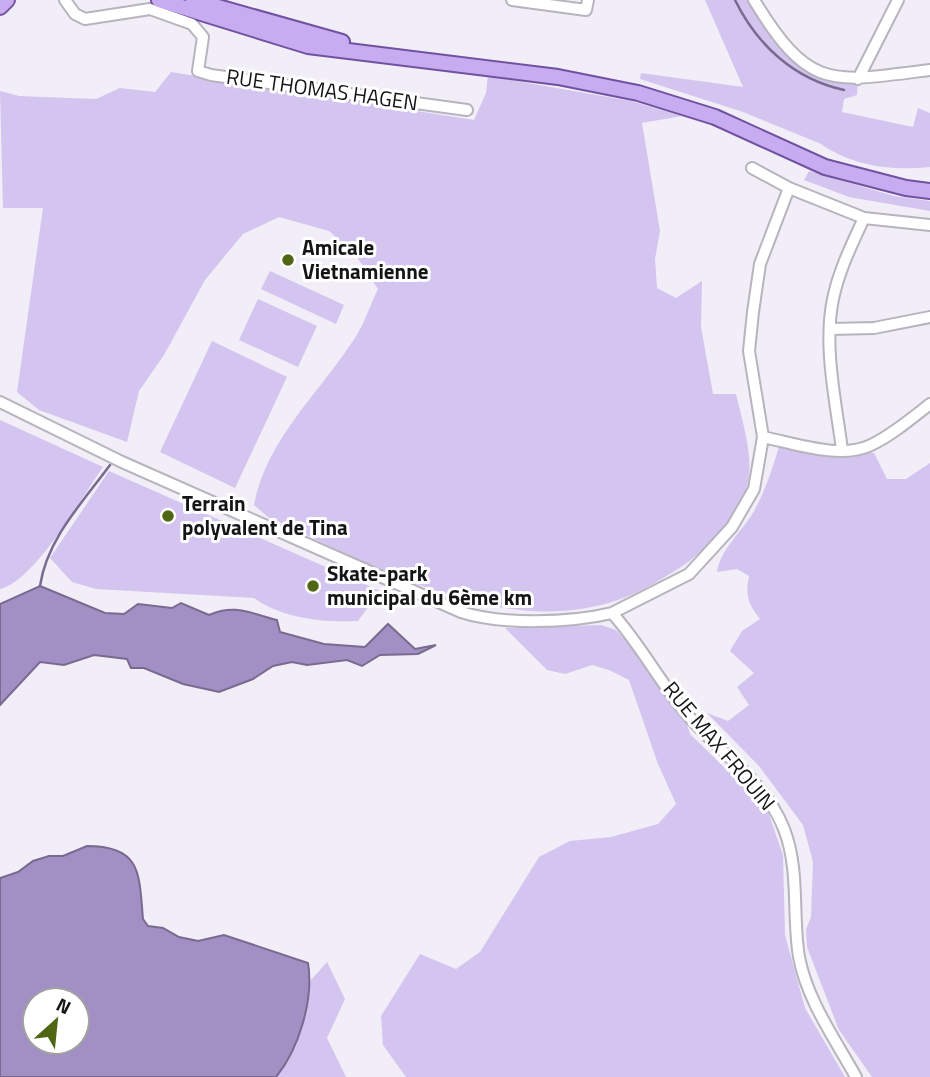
<svg xmlns="http://www.w3.org/2000/svg" width="930" height="1077" viewBox="0 0 930 1077" font-family="'Titillium Web',sans-serif">
<style>
.green{fill:#d3c5ef}
.water{fill:#a28fc4;stroke:#786a90;stroke-width:2;fill-rule:evenodd}
.lines{fill:none;stroke-linecap:round;stroke-linejoin:round}
.stream{stroke:#786a90;stroke-width:2.5}
.minor-casing{stroke:#b7b4bd;stroke-width:14}
.major-casing{stroke:#7152a0;stroke-width:18}
.minor{stroke:#fff;stroke-width:10}
.major{stroke:#c8acf2;stroke-width:14}
.poi-dot{fill:#4f6614;stroke:#fff;stroke-width:2.5}
.labels{text-anchor:middle;stroke-width:6;stroke-linejoin:round;paint-order:stroke}
.street-label{font-size:21px;fill:#151417;stroke:#fff}
.poi-label{font-size:21px;font-weight:bold;fill:#151417;stroke:#fff;text-anchor:start}
</style>
<rect width="100%" height="100%" fill="#f1eef7"/>
<path class="green" d="M705,0h49l45,60 59,19 -1,16 -13,4 -2,13 71,15 5,-19 12,5v54c-37,4 -78,-1 -109,-23l-78,-32 -103,-33 1,-6 102,14z
M171,72l303,48 12,-27 2,-17 143,25 51,15 -40,7 18,108 -5,28 2,29 19,10 26,-17 -1,46 12,67h23c19,76 26,99 -35,157 -13,13 -28,21 -43,30 -127,77 -272,-10 -390,-64l-14,-12c12,-67 69,-115 104,-172 8,-14 13,-30 20,-44l-21,-32 -28,-26 -50,-14 -36,17 -38,46 -41,75 -25,36 -12,51 -88,-32 -22,-18 26,-184h-40l-3,-117 19,5 77,3 24,-11 35,4z
M809,171l85,25 36,5v10l-81,-14 -45,-17z
M270,271l74,34 -8,19 -75,-35z
M258,299l59,27 -19,41 -59,-27z
M212,341l75,36 -52,111 -75,-36z
M0,420l103,47c-22,31 -67,113 -103,122z
M780,443l51,9 43,1 13,26h19l24,-16v614h-58l-33,-47 -32,-83 -1,-17 5,-13 2,-55 -10,-37 -44,-59 -52,-53 21,8 21,-16 -12,-18 17,-14 -24,-22 12,-20 18,-12c-12,-15 -15,-24 -11,-43l-12,-7 -20,3c4,-24 25,-40 37,-61 12,-22 19,-44 26,-68z
M109,471l271,120 -22,30c-34,2 -77,-3 -104,-23l-158,-9 -24,-7 -22,-24z
M601,625l15,5 10,11 60,80 4,13 77,75 16,46 2,80 20,73 40,69h-439l-23,-32 -2,-29 39,-62 36,15 24,-17 59,-95 31,-16 41,-4 47,-13 18,-20 -18,-40 -29,-84 -20,-10 -17,-5 -27,9 -18,-4 -42,-42z
M327,962l18,37 -18,39 19,39h-81l39,-61 7,-36z"/>
<path class="water" d="M40,586l65,27 19,1 14,-10 34,4 9,-5 28,12c27,-12 42,-1 68,5l3,12 44,12 41,3 23,-23 27,25 21,-4 -18,9 -38,1 -18,11 -15,-6 -40,5 -15,-3 -19,4 -20,13 -34,13 -36,-8 -39,-16h-13l-4,-9 -33,-4 -30,10 -24,-3 -40,43v-101z
M87,846c55,0 52,28 56,73l5,7 15,2 16,9 19,4 26,-6 84,28c6,36 -9,86 -32,114h-276v-199l18,-6 15,-11 16,-5h14zM77,1000v42h-42v-42z"/>
<g class="lines">
<path class="stream" d="M735,0c22,45 59,79 109,90
M40,586c7,-47 42,-83 70,-121"/>
<defs>
<path id="minor" d="M65,0l10,14 10,5 65,-10 42,15 11,13 -5,34 13,4 256,35
M512,0l74,10 2,-10
M754,0c56,92 77,82 176,70
M858,79l40,-79
M752,168l37,20 75,30 66,7
M831,329l43,-1 56,-11
M0,402l122,60 339,150c40,13 109,11 151,1 30,33 50,74 80,107 32,36 74,63 92,109 16,41 8,86 15,128 8,43 36,82 57,120
M763,437c30,6 78,23 108,8 21,-10 41,-27 59,-41
M842,450c-6,-48 -19,-103 -9,-151 6,-29 19,-55 31,-81
M612,613l77,-39 43,-47 22,-38 9,-52 -14,-86 4,-39 7,-48 29,-76"/>
<path id="major" d="M159,0l149,46 250,31 80,16 77,24 110,50 81,21 24,3
M193,0l149,42
M0,7l7,-7"/>
</defs>
<use href="#minor" class="minor-casing"/>
<use href="#major" class="major-casing"/>
<use href="#minor" class="minor"/>
<use href="#major" class="major"/>
</g>
<g class="poi-dot">
<circle cx="288" cy="260" r="7"/>
<circle cx="168" cy="516" r="7"/>
<circle cx="313" cy="586" r="7"/>
</g>
<g class="labels">
<g class="street-label">
<text transform="translate(322 90) rotate(8)" y="7">RUE THOMAS HAGEN</text>
<text transform="translate(719 746) rotate(50)" y="7">RUE MAX FROUIN</text>
</g>
<g class="poi-label">
<text x="302" y="255">Amicale<tspan x="302" dy="24">Vietnamienne</tspan></text>
<text x="182" y="511">Terrain<tspan x="182" dy="24">polyvalent de Tina</tspan></text>
<text x="327" y="581">Skate-park<tspan x="327" dy="24">municipal du 6ème km</tspan></text>
</g>
</g>
<g transform="translate(56 1021) rotate(27)"><circle r="33" fill="#ffffff" stroke="#a1a1a2" stroke-width="2"/>
<path d="M0-5L12 26L0 18L-12 26Z" fill="#4f6614"/>
<text y="-10" font-size="19" font-weight="bold" text-anchor="middle" fill="#151417">N</text>
</g>
</svg>
